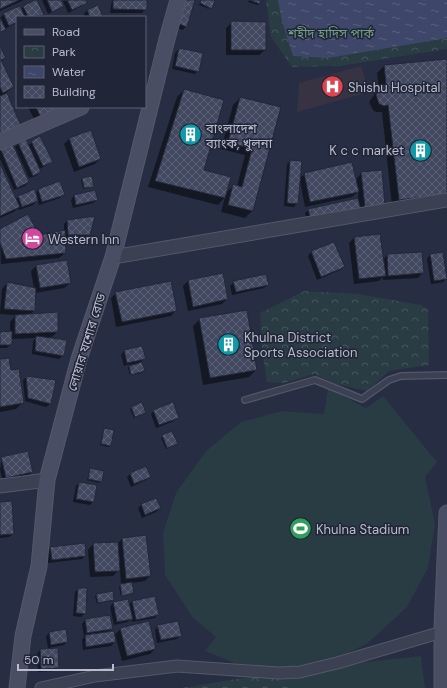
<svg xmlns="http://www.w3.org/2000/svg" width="447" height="688" viewBox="0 0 447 688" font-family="'DM Sans','Noto Sans Bengali',sans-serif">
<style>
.medical{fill:#383343}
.grass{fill:#293b43}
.park{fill:url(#park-crowns)}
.water{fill:url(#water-ripples)}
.shadow{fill:#0007}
.building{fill:url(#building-cross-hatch);stroke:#222739}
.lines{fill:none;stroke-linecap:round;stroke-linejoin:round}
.service-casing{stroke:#545869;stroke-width:8}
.minor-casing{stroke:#545869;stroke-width:13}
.tertiary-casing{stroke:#545869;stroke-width:15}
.secondary-casing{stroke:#545869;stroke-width:17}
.service{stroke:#3b4052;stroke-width:5.5}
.minor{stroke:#3b4052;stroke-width:11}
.tertiary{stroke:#3b4052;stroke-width:13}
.secondary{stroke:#4a4e65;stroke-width:15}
.labels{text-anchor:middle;stroke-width:3;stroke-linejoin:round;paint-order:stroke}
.park-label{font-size:13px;fill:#709c83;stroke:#202537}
.poi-label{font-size:13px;fill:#b9bccc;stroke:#202537;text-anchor:start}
.street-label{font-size:13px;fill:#b9bccc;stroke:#202537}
</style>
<defs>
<pattern id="park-crowns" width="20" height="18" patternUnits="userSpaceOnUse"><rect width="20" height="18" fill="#293b43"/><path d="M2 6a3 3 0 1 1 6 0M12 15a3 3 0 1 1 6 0" fill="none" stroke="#46555d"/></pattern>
<pattern id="water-ripples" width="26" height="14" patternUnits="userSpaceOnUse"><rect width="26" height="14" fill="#3e476a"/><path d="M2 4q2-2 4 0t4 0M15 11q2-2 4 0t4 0" fill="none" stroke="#58607e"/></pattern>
<pattern id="building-cross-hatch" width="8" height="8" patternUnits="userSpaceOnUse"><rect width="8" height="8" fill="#414860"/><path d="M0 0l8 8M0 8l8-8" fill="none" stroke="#5a6076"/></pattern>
</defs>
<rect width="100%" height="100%" fill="#272d42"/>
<path class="medical" d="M361,66l8,26 -72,20 2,-29z"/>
<path class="grass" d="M328,388l38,20 17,-12 54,66 -12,15 10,47 -7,44 -21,39 -39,36 -38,19 -30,7 121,-13 4,32h-132l-2,-17 -45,-3 -41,-17 11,-14 -23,-19 -28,-43 -2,-42 13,-40 30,-42 35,-29 41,-11 42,3z"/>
<path class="park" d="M266,0h181v49l-107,17 -48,1 -21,-30z
M304,291l54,3 63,11 7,5 1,55 -40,6 -22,20 -31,-7 -22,-10 -30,9 -17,-1 -5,-32 -2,-37z
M291,670l2,18h-111z"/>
<path class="water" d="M278,0h169v38l-119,20 -35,-2 -11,-35z"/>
<path class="shadow" d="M0,0h24l-24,11z
M36,0l7,15 -2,2h-24v6l-13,6 -2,3v-2l-2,1v-13l4,-4 17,-5z
M42,0h18l3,6 -15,8z
M85,0l1,3 -4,3 -14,7 -5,-12z
M112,0h34v9l-4,4h-32z
M184,0h10l-8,26 -3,4 -7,-2z
M201,0h13l-5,9 -10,-4z
M249,0h11l-2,5 -10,-3z
M87,10l15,7h-17l-1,-3z
M232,22l33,28 -6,5h-33v-27z
M0,48l5,10 -4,4 12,25 -7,6 14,33 -20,12z
M179,49l19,22 -3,3 -23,-5 3,-16z
M447,60v139l-55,7 -10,-94h-6l-3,-2 -4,-8 10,-14 -2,-15 7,-7z
M184,90l19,81 23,22 8,-8 3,1 8,-31 -24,-6 12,-44 7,-7 39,10 -27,103 -7,7 -24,-6 4,-15 -7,8 -70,-18 29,-90z
M28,107h31l-24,14z
M90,131l10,28 -5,5 -21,8 -10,-28 5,-5z
M40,138l11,24 -13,8 2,2 -4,4 -7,2 -14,-31 4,-4 9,2z
M0,146l28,36 -3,4 -11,4 -14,-31z
M290,161l9,18 6,-5 50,6 7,-7 22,32 -76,19 -3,-11 4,-3 49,-11v-7l-6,5 -47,10 -5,-26 -3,22 -3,4 -10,-1 3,-42z
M0,165l16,34 2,-2 17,-4 4,-3 25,4 -4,4 -21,7 -1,-5 -5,5 -14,5 -1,-2 -4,4 -14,6z
M83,179l10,7 -10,3 -2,-9z
M74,196l23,4 -4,3 -20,5 -2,-8z
M67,221l22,13 -4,4h-21l1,15 -6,5 -58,6 -1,-34 38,6 26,-5v-7z
M354,238l29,22 4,-5 34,-2 2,19 -5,6 -35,2v-3l-4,4 -25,3 -5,-41z
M334,243l9,24 -3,3 -23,10 -9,-24 3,-4z
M430,255l17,23 -4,4 -12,2 -4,-25z
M37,265l33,18 -6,5 -29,5 -1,18 -5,4 28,17 -5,5 -6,1 17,17 -4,4 -27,-5 1,-13 3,-3 -25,1v5l-4,4h-7v-15l10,-1v-10l6,-7 -16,-1 2,-25 5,-6 27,6 -3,-18z
M188,281l39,18 -5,5 -34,7 -5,-25z
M234,282l34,2 -4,4 -32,7 -2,-9z
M116,293l60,17 -5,6 -55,11 -5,-29z
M200,319l56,51 -7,7 -46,8 -10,-59z
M124,351l21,7 -6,6 4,7 -1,2 -12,2 -2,-7 3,-4 -7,2 -3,-11z
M0,360l10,12 13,30 -7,7 -16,3z
M27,377l28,4 -5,23 -4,3 -21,-6 -2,-21z
M132,407l13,6 -11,5 -4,-9z
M154,411l23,6 -3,4 -18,7 -5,-14z
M104,429l6,16 -2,2 -8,-2z
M172,432l3,13 -9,4 -5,-11z
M2,458l30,14 -3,3 -26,6 -3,-11z
M145,467l5,9 -4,4 -15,7 -4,-10 3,-3z
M91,469l10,12 -2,2 -12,-3z
M79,483l14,18 -3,4 -17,-3 3,-16z
M156,499l4,9 -4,4 -14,6 -4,-10 3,-3z
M0,503l13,31 -4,3 -9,1z
M145,536l5,40 -5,5 -14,2 2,10 -2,1 -10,2 -2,-9 2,-2 -1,-16 -7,7 -23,1 -2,-27 5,-6 25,-1 4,-4z
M51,548l34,8 -3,3 -34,4 -1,-11z
M78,589l7,24 -4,4 -8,-1 2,-24z
M97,595l16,5 -16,4 -2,-8z
M132,601l26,13 -3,4 -23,4 -1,-4 -3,4 -14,3 -4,-18 3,-4 16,2z
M110,616l2,12 -5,5 8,9 -4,4 -28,4 -1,-10 2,-3 -2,-13 3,-4z
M158,626l23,9 -4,4 -20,4 -2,-13z
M121,629l34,20 -5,5 -28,7 -7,-27z
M65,630l2,12 -3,3 -16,3 -2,-12 3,-3z
M40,650l18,18 -3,3 -17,1 -1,-18z"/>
<path class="building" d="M0,0h19l-19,9z
M35,0h2l7,15 -16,2 -5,-11z
M47,0h14l3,6 -12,6z
M67,0h19l1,3 -15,7z
M113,0h34v10l-34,-1z
M186,0h9l-8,27 -8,-3z
M201,0h14l-3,9 -12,-6z
M249,0h12l-1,4z
M98,5l5,12h-13l-3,-7z
M20,6l5,11h-8v5l-8,4 -6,-13z
M0,17l6,13 -6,2z
M231,21l35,1v28h-35z
M0,46l6,12 -5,2 13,27 -11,6 -3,-6z
M179,48l24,5 -4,19 -24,-6z
M447,59v135l-48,6 -11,-95 -4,1 -5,-2 -3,-9 4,-9 6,-2 -2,-19z
M184,89l40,11 -20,70 27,7 -6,21 -70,-17z
M7,93l14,33 -21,9v-39z
M240,97l41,10 -28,104 -25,-6 5,-21 9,3 10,-38 -24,-7z
M36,107h21l1,2 -18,7z
M91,130l10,29 -22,8 -10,-29z
M40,136l13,26 -10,4 -12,-25z
M26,139l15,33 -8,4 -15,-33z
M11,140l18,42 -12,6 -17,-40z
M290,160l12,1 -4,43 -11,-1z
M352,162l7,30 -49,10 -6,-29z
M0,164l20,43 -20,9z
M382,170l3,36 -20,2 -4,-36z
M92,176l2,11 -10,1 -2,-10z
M60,181l5,14 -23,7 -4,-13z
M35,189l3,12 -16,6 -4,-11z
M95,190l3,10 -22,5 -2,-10z
M358,198l3,13 -50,10 -3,-12z
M28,214l11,21 26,-5 1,23 -60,6 -6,-16v-14z
M95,216l-5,19h-22l-1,-15z
M380,234l6,42 -27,3 -5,-42z
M334,242l11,25 -24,10 -10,-26z
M422,252l2,21 -36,3 -1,-22z
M443,252l4,27 -13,2 -4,-27z
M67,260l4,23 -31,5 -4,-23z
M223,273l5,26 -35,8 -5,-27z
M266,274l3,11 -33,7 -3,-11z
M171,281l6,30 -55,11 -7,-30z
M7,282l29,6 -1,23 -31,-2z
M247,310l10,60 -47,8 -11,-60z
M58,312v20l-43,2v-19z
M12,331v14h-12v-13z
M36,336l31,4 -3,16 -29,-5z
M142,346l4,13 -19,4 -3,-13z
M9,358l2,12 8,-1 5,34 -24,4v-48z
M142,362l3,9 -14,4 -2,-9z
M26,376l30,4 -5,24 -23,-6z
M142,402l4,11 -11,4 -4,-10z
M173,402l6,16 -20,7 -6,-15z
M104,428l10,2 -3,16 -10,-2z
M172,431l6,13 -11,4 -5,-13z
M28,451l5,21 -27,6 -5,-21z
M146,466l5,11 -17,7 -4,-11z
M90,468l14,3 -2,11 -14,-3z
M79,482l18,3 -3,17 -18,-3z
M156,498l5,10 -16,7 -4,-11z
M12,501l2,33 -14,1v-33z
M146,535l5,41 -25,3 -4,-41z
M118,542l2,29 -25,1 -2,-29z
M85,543l1,13 -34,4 -2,-13z
M132,582l2,11 -12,3 -2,-12z
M78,588h9l-1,26 -10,-1z
M113,591l1,9 -16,3 -2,-9z
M155,596l4,19 -23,5 -4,-19z
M128,599l5,20 -16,3 -4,-20z
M110,615l3,14 -26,4 -2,-14z
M149,621l7,28 -29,7 -7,-28z
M178,621l4,15 -21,4 -4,-15z
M66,629l2,13 -17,3 -2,-13z
M114,631l2,11 -30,5 -1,-12z
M58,648l1,20 -18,1 -1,-20z"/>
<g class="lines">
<defs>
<path id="service" d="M245,400l70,-20 47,19 27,-19 12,-4 46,-1"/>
<path id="minor" d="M41,688l54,-12 82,-10 102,7 21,-1 37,-9 105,-31"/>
<path id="tertiary" d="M113,257l334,-57
M0,486l47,-6"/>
<path id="secondary" d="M0,142l81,-35
M17,688l6,-52 16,-70 8,-86 32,-121 34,-102 54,-218 11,-39
M442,688v-60l5,-115"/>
</defs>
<use href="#service" class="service-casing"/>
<use href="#minor" class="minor-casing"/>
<use href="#tertiary" class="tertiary-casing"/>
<use href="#secondary" class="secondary-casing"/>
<use href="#service" class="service"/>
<use href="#minor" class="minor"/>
<use href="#tertiary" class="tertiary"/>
<use href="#secondary" class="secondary"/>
</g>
<defs>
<symbol id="hospital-disc" viewBox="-11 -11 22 22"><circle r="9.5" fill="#e0444e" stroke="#202537"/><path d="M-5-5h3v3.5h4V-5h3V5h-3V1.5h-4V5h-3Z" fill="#fff"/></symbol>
<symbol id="building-disc" viewBox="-11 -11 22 22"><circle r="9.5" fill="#0f9aa8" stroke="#202537"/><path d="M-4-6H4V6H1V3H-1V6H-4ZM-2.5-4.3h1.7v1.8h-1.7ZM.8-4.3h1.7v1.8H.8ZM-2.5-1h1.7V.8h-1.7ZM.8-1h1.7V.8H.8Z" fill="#fff"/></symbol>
<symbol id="hotel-disc" viewBox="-11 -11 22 22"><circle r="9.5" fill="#d1479c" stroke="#202537"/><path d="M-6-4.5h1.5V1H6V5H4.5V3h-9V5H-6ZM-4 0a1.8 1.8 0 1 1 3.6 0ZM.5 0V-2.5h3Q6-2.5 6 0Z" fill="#fff"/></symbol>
<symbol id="stadium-disc" viewBox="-11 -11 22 22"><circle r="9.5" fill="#2e9e5b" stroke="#202537"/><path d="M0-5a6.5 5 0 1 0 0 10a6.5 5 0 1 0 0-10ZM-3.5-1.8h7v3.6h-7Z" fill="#fff"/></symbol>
</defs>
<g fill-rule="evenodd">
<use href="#hospital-disc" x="320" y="74" width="25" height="25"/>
<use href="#building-disc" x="178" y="122" width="25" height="25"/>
<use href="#building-disc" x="408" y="138" width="25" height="25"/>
<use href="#hotel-disc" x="20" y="226" width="25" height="25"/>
<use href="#building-disc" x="216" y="332" width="25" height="25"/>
<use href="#stadium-disc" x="288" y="516" width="25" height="25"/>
</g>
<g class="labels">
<g class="park-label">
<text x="331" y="38">শহীদ হাদিস পার্ক</text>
</g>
<g class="poi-label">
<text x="348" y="92">Shishu Hospital</text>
<text x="206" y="133">বাংলাদেশ<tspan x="206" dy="15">ব্যাংক, খুলনা</tspan></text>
<text x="404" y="155" text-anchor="end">K c c market</text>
<text x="48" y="244">Western Inn</text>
<text x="244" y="342">Khulna District<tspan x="244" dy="15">Sports Association</tspan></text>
<text x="316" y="534">Khulna Stadium</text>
</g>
<g class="street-label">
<text transform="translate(86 342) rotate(-73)" y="5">লোয়ার যশোর রোড</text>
</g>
</g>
<rect x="16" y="16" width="130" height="92" fill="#202537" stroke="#5d6173"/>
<rect x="24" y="29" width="20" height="6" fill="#4a4e65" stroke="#5d6173"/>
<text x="52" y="36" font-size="12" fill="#b9bccc">Road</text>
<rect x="24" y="46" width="20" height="12" fill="url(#park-crowns)" stroke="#5d6173"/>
<text x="52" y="56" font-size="12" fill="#b9bccc">Park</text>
<rect x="24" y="66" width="20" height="12" fill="url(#water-ripples)" stroke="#5d6173"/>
<text x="52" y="76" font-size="12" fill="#b9bccc">Water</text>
<rect x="24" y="86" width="20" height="12" fill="url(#building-cross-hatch)" stroke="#5d6173"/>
<text x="52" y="96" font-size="12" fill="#b9bccc">Building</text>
<path d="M18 664v6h95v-6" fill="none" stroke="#b9bccc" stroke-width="2"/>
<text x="24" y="664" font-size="12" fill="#b9bccc" stroke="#202537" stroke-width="3" paint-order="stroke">50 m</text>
</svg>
